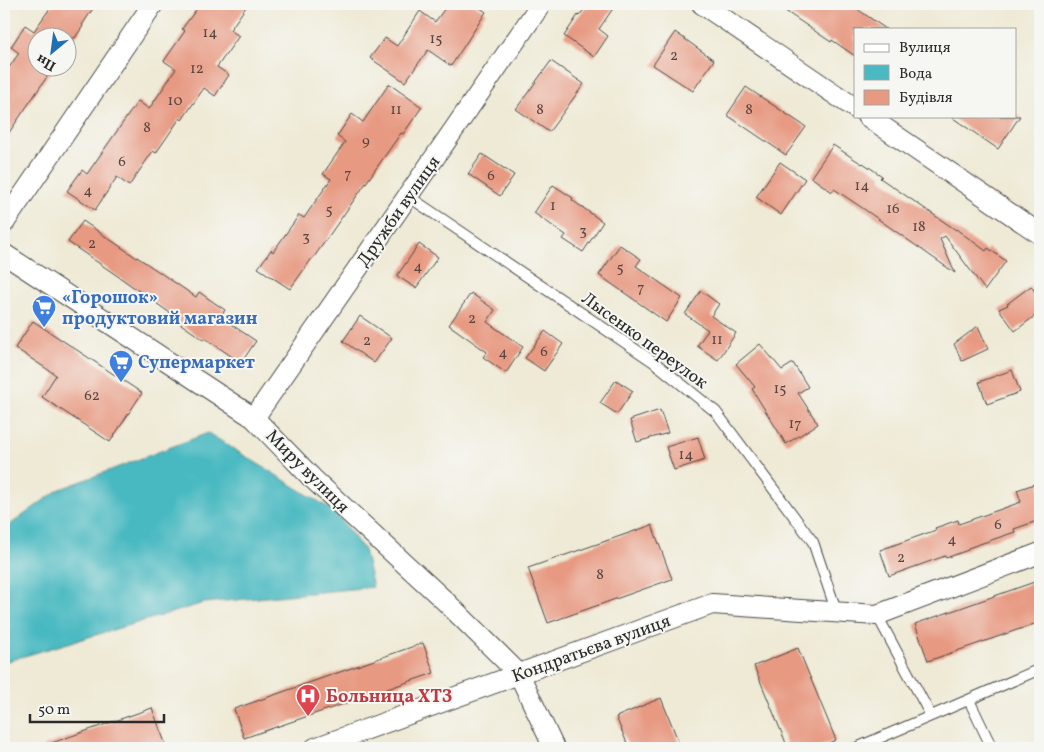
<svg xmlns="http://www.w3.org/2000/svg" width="1044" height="752" viewBox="0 0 1044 752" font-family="Vollkorn,serif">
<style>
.water{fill:#4ab9c1;stroke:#3a7276}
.building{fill:#e79981}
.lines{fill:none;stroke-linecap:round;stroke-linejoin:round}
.lane-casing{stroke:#484845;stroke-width:12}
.street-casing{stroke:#484845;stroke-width:22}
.lane{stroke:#fff;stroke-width:10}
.street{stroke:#fff;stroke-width:20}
.labels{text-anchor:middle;stroke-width:4;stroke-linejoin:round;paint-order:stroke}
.number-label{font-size:15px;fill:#5a4640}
.street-label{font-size:18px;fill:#2b2b2b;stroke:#f6f6f2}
.shop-label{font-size:18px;font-weight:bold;fill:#366cbe;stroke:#f6f6f2;text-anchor:start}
.health-label{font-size:18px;font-weight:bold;fill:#be3a42;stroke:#f6f6f2;text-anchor:start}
</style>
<rect width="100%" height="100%" fill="#f6f6f2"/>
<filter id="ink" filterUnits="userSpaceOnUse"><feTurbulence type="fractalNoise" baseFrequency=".02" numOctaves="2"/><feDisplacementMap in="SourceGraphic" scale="10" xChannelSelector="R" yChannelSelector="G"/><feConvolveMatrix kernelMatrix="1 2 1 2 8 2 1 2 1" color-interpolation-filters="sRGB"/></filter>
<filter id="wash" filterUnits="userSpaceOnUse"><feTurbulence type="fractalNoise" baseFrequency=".0096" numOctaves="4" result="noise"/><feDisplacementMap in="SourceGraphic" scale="20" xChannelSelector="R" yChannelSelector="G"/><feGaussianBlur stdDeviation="1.12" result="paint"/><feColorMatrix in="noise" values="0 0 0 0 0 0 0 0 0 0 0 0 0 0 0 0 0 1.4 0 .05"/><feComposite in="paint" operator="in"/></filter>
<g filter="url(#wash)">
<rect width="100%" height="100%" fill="#efead6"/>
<path class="water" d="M208,433l126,78 30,39 9,37 -169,16 -200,59v-133l54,-39z"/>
<g id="blocks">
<path class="building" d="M53,4h43l-14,21 1,1 -8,12h-37v30h15l-49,72v-65l15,-22 -8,-6 14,-22 9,6z
M200,4h48l-18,26 9,6 -22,31 12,8 -14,21 -11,-8 -22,32 -2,-2 -24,35 -3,-2 -24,35 -12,-9 -22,33 -28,-19 15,-21 5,4 51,-73 11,8 27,-40 -12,-8 21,-30 -3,-2z
M448,4h26l12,8 -35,54 -23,-16 -23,32 -35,-24 15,-20 12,8 23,-35 15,11z
M588,4h28l-17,25 9,7 -14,21 -30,-21 14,-21 1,1z
M775,4h75l36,25h-31v27l-23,-16 -1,2z
M675,32l39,28 -21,31 -40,-26z
M551,61l33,23 -35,48 -33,-23z
M389,84l33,23 -19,27 -2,-1 -87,124h-1l-23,32 -32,-21 13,-18 2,2 26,-37 5,3 27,-39 -8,-5 22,-32 -8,-6 15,-22 11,8z
M746,87l60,40 -20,28 -59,-40z
M950,116h70l-22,33z
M833,145l29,19 1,-1 19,13 -2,2 76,52v-1l30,22 2,-3 18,13 -21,29 -40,-54 -5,3 15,34 -94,-66 -27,-18 -2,3 -21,-15z
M482,154l32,21 -14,21 -32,-22z
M780,162l25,17 -24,36 -25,-18z
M553,185l20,13 -1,2 31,22 -20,30 -20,-13 3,-4 -32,-22z
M83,221l54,37v-1l59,40 3,-5 26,18 -5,7 36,24 -15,22 -36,-25 -1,2 -26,-18 2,-2 -58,-41 -54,-37z
M419,244l19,13 -22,31 -19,-12z
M620,245l21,14 -5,7 46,32 -16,24 -67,-47z
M1031,286l9,13v13l-25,19 -16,-22 9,-4 -1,-1z
M701,291l18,13 -8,12 25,17 -18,27 -21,-14 11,-16 -23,-16z
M471,293l24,17 -8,12 36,25 -17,26 -23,-16 4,-5 -38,-27z
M360,316l32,22 -18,25 -31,-22z
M33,321l109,72 -32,49 -68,-45 14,-22 -41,-27z
M978,326l10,23 -26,12 -8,-17z
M545,331l18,13 -19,27 -19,-13z
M760,344l22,26 11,-7 15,24 -10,6 20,31 -32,20 -34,-55 3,-2 -19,-23z
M1012,370l8,22 -33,12 -8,-22z
M616,380l17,11 -16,23 -17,-11z
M660,410l8,23 -31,9 -7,-22z
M698,437l7,23 -31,10 -8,-23z
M1040,482v38l-26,9 1,3 -47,16v2l-22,8 -1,-2 -56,20 -9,-26 56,-20 -1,-2 23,-8 1,4 62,-22 -4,-12z
M652,525l20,54 -124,44 -20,-55z
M1040,580v42l-112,39 -13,-37z
M423,643l11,30 -190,65 -10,-29z
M798,648l38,92 -20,8h-28l-34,-82z
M661,698l20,50h-52l-13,-31z
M152,708l15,40h-124v-2z"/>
</g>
</g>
<g filter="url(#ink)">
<use href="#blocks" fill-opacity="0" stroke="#484845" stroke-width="1"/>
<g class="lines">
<defs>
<path id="lane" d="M408,196l246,166 62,50 97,130 24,71
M969,700l23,48
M931,716l109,-47
M856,748l75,-32 -54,-101"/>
<path id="street" d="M702,4l153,104
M867,116l173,118
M4,223l149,-219
M4,254l250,164 58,60 133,123 74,73 35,74
M254,418l287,-414
M315,748l397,-144 165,11 163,-62"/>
</defs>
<use href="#lane" class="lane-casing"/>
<use href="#street" class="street-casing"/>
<use href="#lane" class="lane"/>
<use href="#street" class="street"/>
</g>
</g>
<defs>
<symbol id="supermarket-pin" viewBox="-11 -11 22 30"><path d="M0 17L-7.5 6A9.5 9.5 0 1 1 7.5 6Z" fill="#3f7fe0" stroke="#f6f6f2"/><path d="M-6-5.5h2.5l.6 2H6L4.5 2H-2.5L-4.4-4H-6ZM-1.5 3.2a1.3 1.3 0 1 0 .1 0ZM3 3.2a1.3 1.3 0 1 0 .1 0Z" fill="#fff"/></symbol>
<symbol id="hospital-pin" viewBox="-11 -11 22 30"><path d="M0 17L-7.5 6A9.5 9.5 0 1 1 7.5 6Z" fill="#e0444e" stroke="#f6f6f2"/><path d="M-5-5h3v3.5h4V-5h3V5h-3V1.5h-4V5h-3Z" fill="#fff"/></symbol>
</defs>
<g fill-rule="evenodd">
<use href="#supermarket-pin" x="30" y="293" width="28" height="38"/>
<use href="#supermarket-pin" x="107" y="348" width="28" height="38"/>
<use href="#hospital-pin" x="294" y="682" width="28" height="38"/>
</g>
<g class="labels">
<g class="number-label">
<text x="210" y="37">14</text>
<text x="436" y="43">15</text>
<text x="674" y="60">2</text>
<text x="197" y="73">12</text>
<text x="175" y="105">10</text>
<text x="396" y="114">11</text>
<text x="540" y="114">8</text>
<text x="749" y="114">8</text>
<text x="147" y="132">8</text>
<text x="366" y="145">9</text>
<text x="122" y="166">6</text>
<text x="348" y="178">7</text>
<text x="491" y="180">6</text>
<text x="862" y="190">14</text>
<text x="88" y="195">4</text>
<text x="553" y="210">1</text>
<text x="893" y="213">16</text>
<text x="329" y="214">5</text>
<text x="919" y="231">18</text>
<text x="583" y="235">3</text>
<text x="306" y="241">3</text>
<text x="92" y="248">2</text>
<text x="418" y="271">4</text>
<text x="620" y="272">5</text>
<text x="641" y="292">7</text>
<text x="472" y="323">2</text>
<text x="717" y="344">11</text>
<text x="367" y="345">2</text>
<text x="544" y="356">6</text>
<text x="503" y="357">4</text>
<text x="780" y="393">15</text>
<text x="92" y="400">62</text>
<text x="795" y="428">17</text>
<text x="686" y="459">14</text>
<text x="998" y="529">6</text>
<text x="952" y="544">4</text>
<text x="901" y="562">2</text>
<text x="600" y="579">8</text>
</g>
<g class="street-label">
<text transform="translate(398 211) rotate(-55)" y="6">Дружби вулиця</text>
<text transform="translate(645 340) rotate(36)" y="6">Лысенко переулок</text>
<text transform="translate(308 471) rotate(45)" y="6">Миру вулиця</text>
<text transform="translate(591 648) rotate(-20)" y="6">Кондратьєва вулиця</text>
</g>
<g class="shop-label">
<text x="62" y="303">«Горошок»<tspan x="62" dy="21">продуктовий магазин</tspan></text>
<text x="138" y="368">Супермаркет</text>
</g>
<g class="health-label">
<text x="326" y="702">Больница ХТЗ</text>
</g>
</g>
<rect width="1044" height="752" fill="none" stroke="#f6f6f2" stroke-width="20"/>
<rect x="854" y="28" width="162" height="90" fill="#f6f6f2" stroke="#a5a5a2"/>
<rect x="864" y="44" width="25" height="8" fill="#ffffff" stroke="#a5a5a2"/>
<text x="899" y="52" font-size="15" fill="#2b2b2b">Вулиця</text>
<rect x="864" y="65" width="25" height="15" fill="#4ab9c1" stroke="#a5a5a2"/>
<text x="899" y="78" font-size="15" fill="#2b2b2b">Вода</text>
<rect x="864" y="90" width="25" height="15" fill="#e79981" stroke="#a5a5a2"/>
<text x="899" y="102" font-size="15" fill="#2b2b2b">Будівля</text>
<g transform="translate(52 52) rotate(209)"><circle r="24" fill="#f6f6f2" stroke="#a5a5a2"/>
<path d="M0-4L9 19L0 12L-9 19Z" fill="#1f6fb2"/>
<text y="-8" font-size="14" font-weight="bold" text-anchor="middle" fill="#2b2b2b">Пн</text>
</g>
<path d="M30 714v8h134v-8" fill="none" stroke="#2b2b2b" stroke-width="2.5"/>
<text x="38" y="714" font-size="15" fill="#2b2b2b" stroke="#f6f6f2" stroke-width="4" paint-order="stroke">50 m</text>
</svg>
